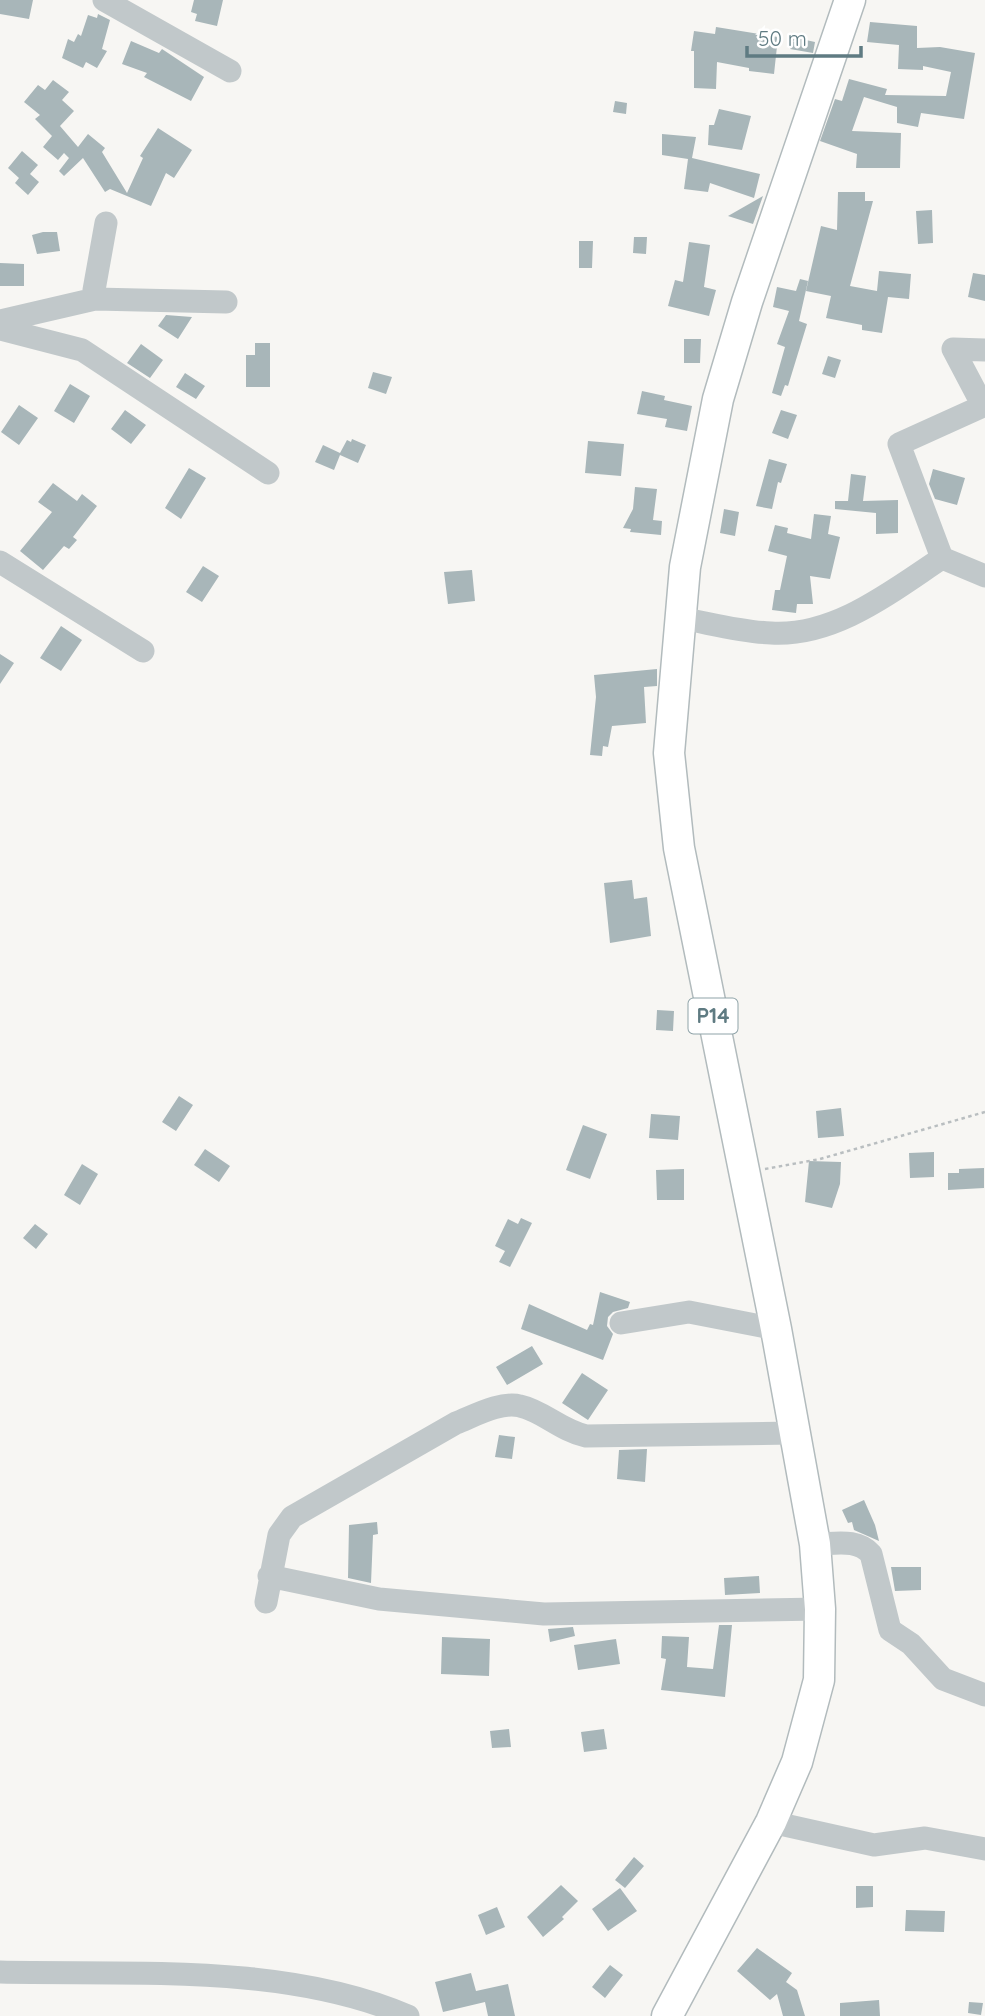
<svg xmlns="http://www.w3.org/2000/svg" width="985" height="2016" viewBox="0 0 985 2016" font-family="Quicksand,sans-serif">
<style>
.building{fill:#a8b6b9}
.lines{fill:none;stroke-linecap:round;stroke-linejoin:round}
.major-casing{stroke:#b2bbbd;stroke-width:33}
.path{stroke:#b9bec0;stroke-width:2.5;stroke-dasharray:3.5 3.5;stroke-linecap:butt}
.minor{stroke:#c1c8ca;stroke-width:23}
.major{stroke:#fff;stroke-width:30}
.labels{text-anchor:middle;stroke-width:7;stroke-linejoin:round;paint-order:stroke}
.shield{fill:#fff;stroke:#8fa3a8;stroke-width:2}
.shield-label{font-size:21px;font-weight:bold;fill:#5f7b82}
</style>
<rect width="100%" height="100%" fill="#f7f6f3"/>
<path class="building" d="M0,0h33l-4,19 -29,-5z
M194,0h29l-6,26 -22,-5 2,-7 -6,-2z
M98,14l12,6 -8,29 5,2 -10,17 -11,-6 -3,6 -21,-10 6,-19 6,3 4,-8 3,2 7,-21 9,3z
M870,22l47,4v22l23,-1 35,6 -11,66 -43,-6 -3,14 -21,-4v-16l-33,-10 -12,34 49,2 -1,35h-44l1,-14 -37,-13 15,-42 7,2 7,-22 38,10 -2,6 61,1 5,-24 -28,-6v4l-25,-1 1,-24 -32,-3z
M716,27l62,10 -4,37 -25,-3v-3l-32,-6 -1,27 -22,-1v-37h-3l3,-20 21,3z
M792,37l23,5 -2,11 -23,-4z
M131,41l28,12 3,-4 42,28 -13,24 -47,-24 3,-4 -25,-9z
M53,80l16,12 -7,8 12,11 -14,15 18,21 10,-13 17,14 -3,4 25,41 16,-35 -3,-2 18,-28 34,22 -18,28 -8,-5 -15,33 -41,-17 -5,3 -22,-34 -19,18 -5,-5 10,-13 -5,-5 -6,7 -15,-13 9,-11 -17,-17 5,-4 -16,-13 14,-17 7,5z
M615,101l12,2 -1,11 -13,-2z
M719,109l32,7 -9,34 -34,-5 1,-20h5z
M662,134l34,3 -4,21 68,16 -6,24 -44,-15 -2,9 -24,-3 4,-30 -26,-4z
M22,151l16,14 -8,9 9,8 -11,13 -13,-12 4,-5 -11,-10z
M838,192h27v9h8l-23,85 27,5 2,-20 32,3 -2,25 -21,-2 -6,36 -20,-3v-5l-36,-7 5,-22 -25,-5 15,-65 16,4z
M763,196l-10,28 -25,-8z
M932,210l1,33 -15,1 -2,-33z
M43,232h14l3,19 -23,3 -5,-19z
M634,237h13l-1,17 -13,-1z
M579,241h14l-1,27h-13z
M689,242l21,3 -6,42 12,3 -7,26 -41,-10 7,-26 8,2z
M0,263l24,1v22h-24z
M973,273l12,2v26l-17,-4z
M800,279l8,2 -9,40 8,3 -19,62 -3,-1 -4,11 -9,-3 13,-46 -8,-3 12,-33 -16,-4 4,-20 19,4z
M166,315l26,2 -14,22 -20,-13z
M684,339h17l-1,24h-16z
M255,343h15v44h-24v-32h9z
M141,344l22,16 -13,18 -23,-15z
M828,356l13,4 -6,18 -13,-4z
M373,372l19,5 -6,17 -18,-6z
M185,373l20,13 -9,13 -20,-12z
M70,384l20,12 -16,27 -20,-12z
M642,391l23,5 -1,4 28,6 -5,25 -22,-4 2,-8 -30,-5z
M19,405l19,13 -19,27 -18,-13z
M125,410l21,15 -15,19 -20,-15z
M781,410l16,5 -9,24 -16,-6z
M352,439l14,6 -8,18 -18,-8 -6,15 -19,-8 8,-17 17,8 7,-13 4,2z
M588,441l36,3 -3,32 -36,-3z
M769,459l18,5 -6,19 -3,-1 -6,27 -16,-3z
M189,468l17,10 -25,41 -16,-11z
M933,469l32,9 -8,27 -22,-6 -6,-15z
M851,474l15,2 -3,25 35,-1v33l-22,1v-21l-41,-4v-8h13z
M53,483l24,18 5,-7 15,12 -24,31 4,3 -8,9 -5,-3 -21,24 -23,-19 32,-39 -14,-10z
M635,487l22,2 -4,31 9,1 -1,14 -31,-3 1,-3 -8,-1 10,-19z
M724,509l15,3 -4,24 -15,-3z
M814,514l17,2 -3,18 12,3 -10,42 -20,-3 3,28h-16l-1,9 -24,-3 3,-20h5l7,-34 -19,-5 7,-26 13,3 -1,5 24,6z
M203,566l16,10 -17,26 -16,-10z
M472,570l3,31 -27,3 -4,-32z
M61,626l21,14 -21,31 -21,-13z
M0,654l14,9 -14,21z
M657,669v17l-13,1 2,36 -34,3 -4,21 -5,-1 -1,10 -12,-1 6,-58 -2,-22z
M632,880l2,19 13,-2 4,39 -41,7 -6,-60z
M657,1010l17,1 -1,20 -17,-1z
M179,1096l14,9 -17,26 -14,-9z
M841,1108l3,28 -26,2 -2,-27z
M651,1114l29,2 -2,24 -29,-2z
M583,1125l24,9 -17,45 -24,-9z
M205,1149l25,17 -11,16 -25,-17z
M934,1152v25l-24,1 -1,-25z
M809,1161l32,1 -1,22 -8,24 -27,-6z
M82,1164l16,10 -18,31 -16,-10z
M984,1168v20l-36,2v-17h11v-4z
M684,1169v31h-27l-1,-30z
M521,1218l11,5 -22,44 -11,-5 6,-11 -10,-5 13,-27 10,5z
M35,1224l13,10 -12,15 -13,-11z
M600,1292l30,10 -2,6 -15,4 -5,5 -1,9 6,8 -10,26 -82,-31 8,-25 58,26 3,-6 3,1z
M532,1346l11,18 -36,21 -11,-18z
M582,1373l26,17 -20,30 -26,-17z
M499,1435l16,2 -3,22 -17,-2z
M647,1449l-2,33 -28,-3 2,-29z
M864,1500l11,25 4,16 -25,-11 -2,-8 -4,1 -6,-13z
M377,1522l1,12 -5,1 -2,48 -23,-5 1,-53z
M891,1567h30v23l-26,1z
M759,1576l1,17 -35,2 -1,-17z
M719,1625h13l-7,72 -64,-7 5,-31 -5,-1 1,-22 27,1 -2,30 26,2z
M573,1627l2,9 -25,6 -2,-13z
M442,1637l48,2 -1,37 -48,-2z
M616,1639l4,25 -42,6 -4,-25z
M509,1729l2,18 -19,1 -2,-17z
M604,1729l3,20 -23,3 -3,-20z
M634,1857l10,9 -19,22 -10,-8z
M561,1885l17,16 -16,16 2,2 -21,18 -16,-20z
M856,1886h17v21l-17,1z
M620,1888l17,23 -29,20 -16,-22z
M497,1907l8,20 -19,8 -8,-20z
M906,1910l39,1 -1,21 -39,-1z
M757,1948l35,25 -6,9 11,8 8,26h-22l-6,-22 -7,6 -33,-29z
M610,1965l13,10 -18,23 -13,-11z
M471,1973l5,18 32,-7 7,32h-27l-3,-14 -42,10 -8,-30z
M879,2000l1,16h-40v-13z
M969,2002l14,1 -2,12 -13,-2z"/>
<g class="lines">
<defs>
<path id="major" d="M667,2016l104,-194 26,-60 22,-82 1,-71 -5,-65 -39,-215 -97,-481 -10,-95 16,-186 33,-168 29,-97 103,-302"/>
</defs>
<use href="#major" class="major-casing"/>
<path class="path" d="M765,1169l55,-10 165,-47"/>
<path class="minor" d="M104,0l126,71
M95,299l-1,-9 12,-67
M0,321l95,-22 131,3
M0,329l82,21 186,123
M942,558l43,18
M0,562l143,89
M680,618c29,5 61,14 91,15 64,4 121,-42 171,-75l-43,-114 84,-38 -30,-57 32,1
M621,1323l68,-11 87,17
M815,1544c20,0 42,-6 56,10l19,76 21,14 32,35 42,16
M269,1576l110,23 165,15 276,-5
M266,1602l13,-67 13,-18 164,-94c18,-7 45,-22 64,-17 23,5 40,24 66,30l208,-3
M771,1822l103,23 51,-7 60,11
M0,1972c132,3 285,-9 408,44"/>
<use href="#major" class="major"/>
</g>
<g class="labels">
<rect class="shield" x="688.5" y="998.5" width="49" height="35" rx="5"/>
<g class="shield-label">
<text x="713" y="1023">P14</text>
</g>
</g>
<path d="M747 46v10h114v-10" fill="none" stroke="#5f7b82" stroke-width="3.5"/>
<text x="758" y="46" font-size="21" fill="#5f7b82" stroke="#ffffff" stroke-width="5" paint-order="stroke">50 m</text>
</svg>
